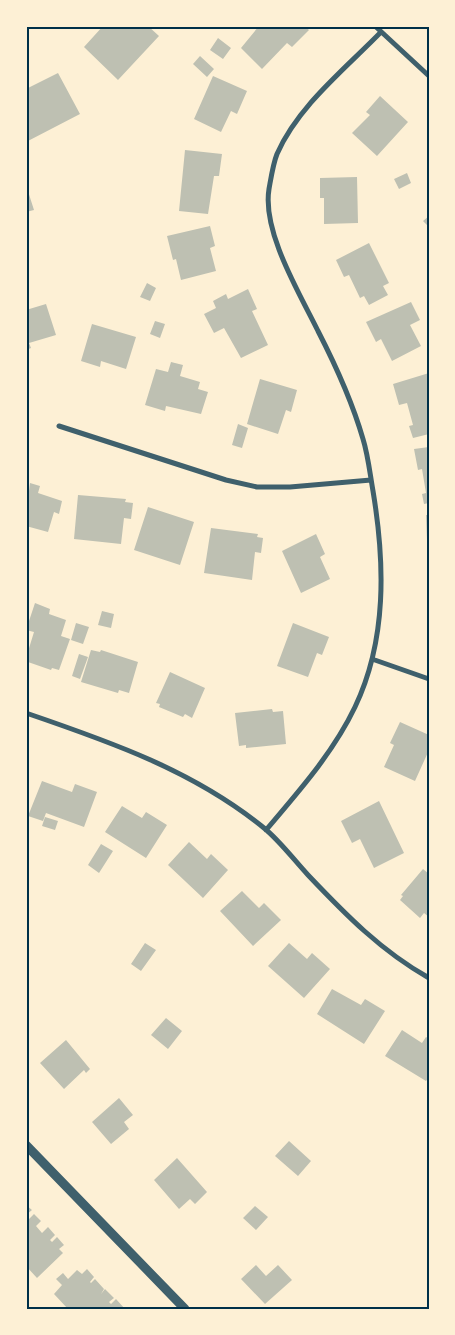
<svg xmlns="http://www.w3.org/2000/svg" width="455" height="1335" viewBox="0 0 455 1335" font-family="Montserrat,sans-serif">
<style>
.building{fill:#bec0b2}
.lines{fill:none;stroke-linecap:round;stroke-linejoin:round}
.minor{stroke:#3f606c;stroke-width:5}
.tertiary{stroke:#3f606c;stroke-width:9}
.neatline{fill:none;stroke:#003049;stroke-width:2}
</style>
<rect width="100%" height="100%" fill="#fdf0d5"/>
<path class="building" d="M103,26h45l11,10 -41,44 -34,-33z
M259,26h45l5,4 -17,17 -5,-4 -25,26 -21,-21z
M218,38l13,10 -8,11 -13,-9z
M200,56l14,13 -7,8 -14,-13z
M58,73l22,41 -54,28v-53z
M213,76l34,15 -10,23 -6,-3 -10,21 -27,-13z
M380,96l28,26 -31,34 -25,-23 18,-18 -4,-3z
M185,150l37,4 -3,22h-5l-6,38 -29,-3z
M407,173l4,10 -12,6 -5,-10z
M357,177l1,46 -34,1v-26h-4v-20z
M26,185l8,25 -8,2z
M429,216v11l-6,-6z
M210,226l5,20 -5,2 6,23 -35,9 -5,-21 -3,1 -6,-24z
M369,243l20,40 -6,3 5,9 -19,10 -5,-9 -4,2 -11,-23 -5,2 -8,-17z
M147,283l9,5 -6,13 -10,-4z
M248,289l9,20 -5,2 16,34 -27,13 -17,-30 -10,5 -10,-19 12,-6 -3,-7 13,-7 2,5z
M411,302l9,18 -10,5 11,21 -29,15 -11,-22 -5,3 -10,-20z
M46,304l10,31 -27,8 2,5 -5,2v-40z
M155,321l10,3 -5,14 -10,-4z
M92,324l44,13 -10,32 -25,-8 -1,6 -19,-6z
M171,362l12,3 -3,11 20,6 -2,7 10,3 -7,22 -35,-8 -1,5 -20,-6 11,-36 12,3z
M429,373v61l-16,4 -4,-12 4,-1 -6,-22 -8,2 -6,-21z
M260,379l37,11 -6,22 -5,-2 -8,24 -31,-10z
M238,424l10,4 -6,20 -10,-3z
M429,447v56l-5,1 -2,-10 4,-1 -4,-24 -4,1 -4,-21z
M30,483l10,3 -2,7 24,8 -3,13 -5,-2 -6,20 -22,-6v-36l3,1z
M78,495l48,4 -1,3 8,1 -2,16 -7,-1 -3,26 -47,-5z
M148,507l46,15 -14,43 -46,-15z
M426,515h3v25h-2z
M211,528l47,6 -1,3 6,1 -2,15 -6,-1 -3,28 -48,-7z
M316,534l9,20 -5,3 10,22 -29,14 -19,-42z
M35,603l15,6 -1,5 17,6 -5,16 9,3 -11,31 -7,-2 -1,2 -23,-8v-3l-2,-1 8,-26 -8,-2z
M102,611l12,3 -3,14 -13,-3z
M76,623l13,4 -6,17 -12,-4z
M293,623l36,14 -7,18 -5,-2 -9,24 -31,-11z
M91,650l9,2 1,-2 37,12 -9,31 -10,-3 -1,3 -37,-11z
M79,654l9,3 -8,22 -8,-3z
M170,672l35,16 -13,30 -7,-4 -2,3 -24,-10 1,-3 -4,-1z
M272,709l1,3 10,-1 3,33 -40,4v-3l-7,1 -4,-33z
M400,722l29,13v15l-14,31 -31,-14 10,-22 -4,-2z
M42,781l30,11 3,-8 22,8 -13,35 -38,-14 -3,8 -15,-5z
M379,801l25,52 -30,15 -14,-29 -8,4 -11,-22z
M122,806l20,12 4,-6 21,13 -21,33 -41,-26z
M45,817l13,4 -3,9 -13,-4z
M189,842l18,17 4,-5 17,16 -25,28 -35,-33z
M101,844l12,7 -14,22 -11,-8z
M423,869l6,5v43l-5,-4 -4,5 -20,-18 3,-4 -2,-1z
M242,891l17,17 5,-5 17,17 -28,26 -33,-35z
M145,943l11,7 -15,21 -10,-7z
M289,943l18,16 5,-6 18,16 -26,29 -36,-32z
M332,989l29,16 4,-6 20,12 -21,33 -47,-30z
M166,1018l16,13 -14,18 -17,-14z
M402,1030l20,13 4,-6 3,2v38l-3,4 -41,-25z
M66,1040l24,29 -4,4 -2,-3 -20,19 -24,-26z
M119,1098l14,17 -9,7 5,7 -18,15 -19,-22z
M289,1141l22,20 -13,15 -23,-20z
M177,1158l30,34 -12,12 -5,-5 -11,10 -25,-29z
M26,1205l6,5 -6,5z
M255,1206l13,11 -12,13 -13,-12z
M34,1214l7,7 -5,5 6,7 6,-6 7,8 -5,5 2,2 5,-5 7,8 -5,4 4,4 -26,25 -11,-12v-50l3,3z
M256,1265l10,11 12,-11 14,15 -27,24 -24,-25z
M87,1269l7,8 -4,5 1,1 4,-4 9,10 -3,5 4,-5 9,9 -5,4 2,2 5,-5 9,10h-57l-14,-15 8,-9 -6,-6 7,-6 5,6 9,-9 5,4z"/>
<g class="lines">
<path class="minor" d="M375,26l54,50
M59,426l167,54 31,7h33l81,-7
M372,659l57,20
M26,713c85,29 168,58 238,115 16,13 30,32 44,47 37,39 73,76 121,103
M266,830c33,-39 67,-77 89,-123 32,-67 30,-144 18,-216 -3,-17 -5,-36 -10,-52 -11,-38 -27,-73 -45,-108 -18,-37 -56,-99 -49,-142 2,-11 4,-25 8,-35 21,-48 68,-85 104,-122"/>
<path class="tertiary" d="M26,1145l159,164"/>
</g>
<rect width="455" height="1335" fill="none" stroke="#fdf0d5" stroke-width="55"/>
<rect x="28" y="28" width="400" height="1280" class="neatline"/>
</svg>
